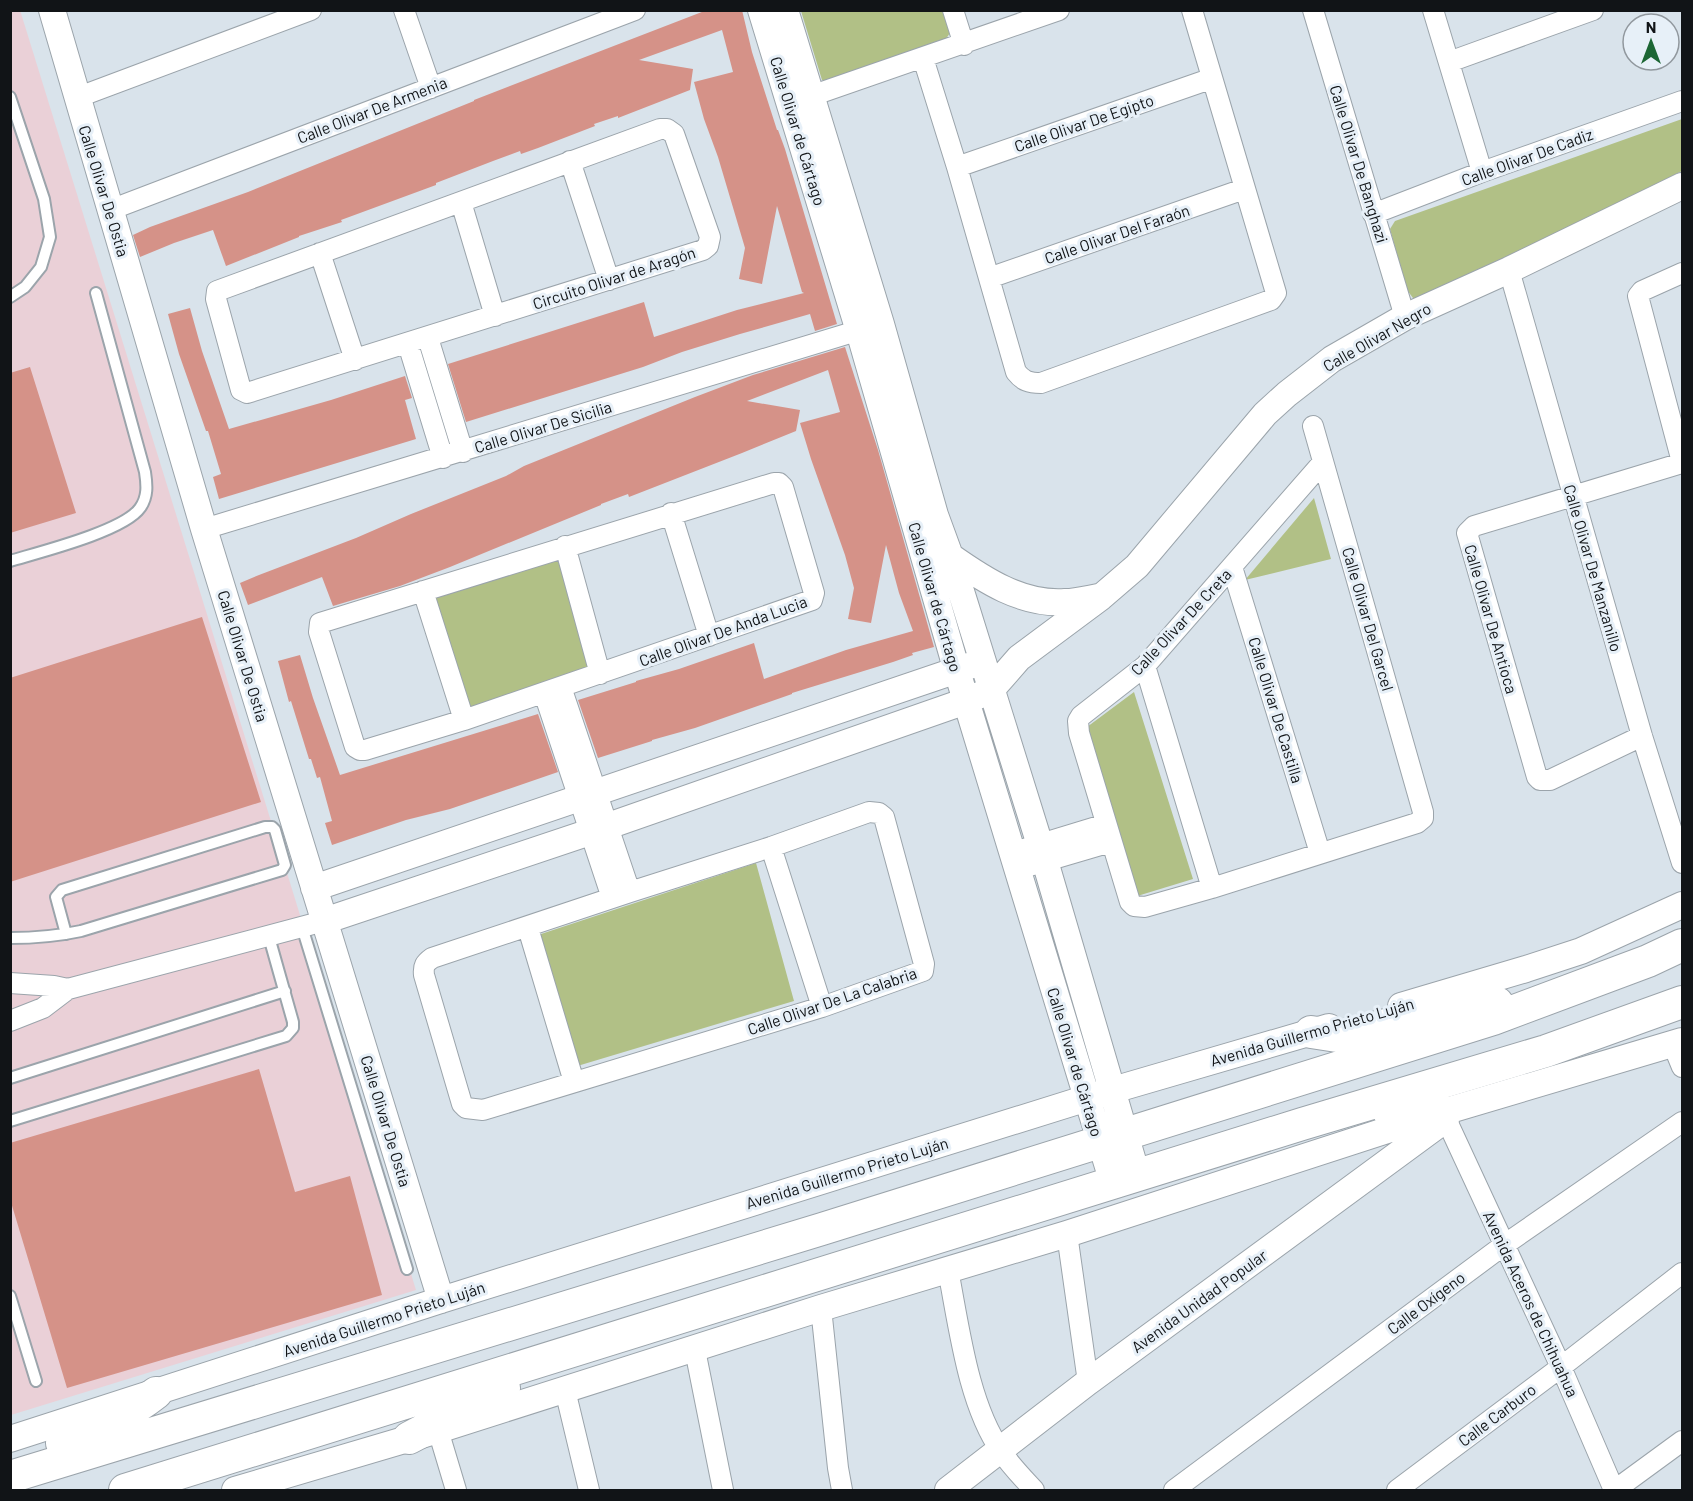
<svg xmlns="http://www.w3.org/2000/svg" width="1693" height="1501" viewBox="0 0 1693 1501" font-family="Barlow,sans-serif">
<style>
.industrial{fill:#ead0d7}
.green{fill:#b1c086}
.building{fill:#d59288}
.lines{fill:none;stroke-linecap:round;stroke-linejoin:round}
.service-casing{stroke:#9ba4ab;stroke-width:14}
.minor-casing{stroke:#9ba4ab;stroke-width:22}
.tertiary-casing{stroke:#9ba4ab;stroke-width:28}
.primary-casing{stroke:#9ba4ab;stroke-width:34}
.service{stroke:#fff;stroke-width:10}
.minor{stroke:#fff;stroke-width:20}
.tertiary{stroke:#fff;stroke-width:26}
.primary{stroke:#fff;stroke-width:32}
.labels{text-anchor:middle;stroke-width:6;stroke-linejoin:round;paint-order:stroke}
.street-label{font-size:16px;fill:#111417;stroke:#e7f0f8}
</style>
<rect width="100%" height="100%" fill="#d9e3eb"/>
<path class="industrial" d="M20,10l396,1280 -405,125 -1,-1404z"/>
<path class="green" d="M801,11h142l7,22 -5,7 -114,43 -9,-3z
M1682,119v52l-257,127h-12l-6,-8 -17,-61 5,-8z
M1314,498l17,61 -86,21z
M555,550l37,126 -128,44 -40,-129z
M1134,692l59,187 -59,18 -51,-167z
M756,863l38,138 -220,66 -39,-131z"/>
<path class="building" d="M707,10h35l10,42 25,78h1l7,19 52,175 -22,7 -5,-17 -70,20 -58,18 -39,15 -177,55 -18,-58 196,-62 10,35 83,-27 67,-17 -2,-1 -25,-86 -15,78 -23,-5 6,-31 -27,-91 -14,-38 -10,-37 39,-10 -11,-42 -83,30 54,9 -3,21 -72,28v-2l-24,8 1,2 -57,22 -17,6 -1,-3 -27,10 -57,22v2l-95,35 1,2 -43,14v1l-73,29 -13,-36 -39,13 -34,14 -7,-22 17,-8 98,-35 226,-91v-1z
M190,308l12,43 27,78 102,-29 74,-24 7,22 -7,2 11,39 -197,60 -6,-22 8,-3 -13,-43h-2l-27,-77 -11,-40z
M845,347l33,103 56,197 -22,6 1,2 -20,7 -101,31v1l-97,34 -43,12v1l-54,17 -20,-58 58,-18v-1l43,-12 75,-26 10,36 82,-29 67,-19 -14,-38 -13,-48 -15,78 -23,-4 6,-31 -9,-33 -34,-96 -11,-36 40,-11 -12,-42 -81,31 53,9 -4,21 -54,22 -113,44 -1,-3 -27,10v1l-151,62 -50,19 -67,20 -11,-29 -74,28 -8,-22 19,-8 97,-37 55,-24 95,-38 18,-10 171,-69 58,-22z
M30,367l46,146 -66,20v-160z
M202,617l59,185 -251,80v-204z
M300,655l13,43 27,77 198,-61 20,58 -108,37 -44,11 -74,25 -7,-22 7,-2 -12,-44 -3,1 -6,-19h-2l-18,-58 -2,1 -11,-41z
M259,1069l36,123 55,-16 32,119 -315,93 -57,-189v-56z"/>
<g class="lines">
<defs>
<path id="service" d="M10,97l34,102 6,38 -9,30 -16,20 -15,10
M10,561c30,-9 114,-30 130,-53 8,-11 7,-23 5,-36l-49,-179
M302,927l105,342
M10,938c25,0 48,-2 71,-7l201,-61 3,-5 -10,-35 -3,-3h-7l-203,63 -6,7 10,37
M10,1078l275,-87
M10,1121l276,-85 7,-8v-6l-24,-85
M10,1296l26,85"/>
<path id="minor" d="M404,10l27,78
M953,10l11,35
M1313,10l92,307
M1433,10l49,162
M923,58l34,109 59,205c7,9 13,11 25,11l230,-83 5,-7 -84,-283
M1449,62l144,-52
M811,96l248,-86
M76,98l235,-88
M660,129h7l7,5 36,103 -2,9 -5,4 -456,143 -6,-3 -25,-91 1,-8z
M570,161l39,119
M957,167l253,-88
M461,202l34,114
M110,210l525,-200
M1373,214l109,-42 200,-71
M320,253l35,107
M1509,270l133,466 40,127
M1682,273l-40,18 -4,5 44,166
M989,278l255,-89
M428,338l35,114
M408,344l35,114
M1313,426l110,386v6l-6,5 -205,65 -67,19 -11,-1 -4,-4 -51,-169 -1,-12 3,-5 64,-50 178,-204
M774,483h5l4,4 31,106 -2,7 -348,120 -99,30h-5l-5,-3 -36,-115 1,-9z
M671,513l38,123
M204,529l669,-203
M565,546l35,128
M1232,567l88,286
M423,591l41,129
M1145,666l67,222
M561,687l69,205
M544,693l68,205
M1642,736l-92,44h-10l-3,-3 -70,-244 7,-7 208,-63
M869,812l10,1 5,4 40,147 -1,7 -101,36 -339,103 -17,-2 -4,-4 -38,-129c-1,-9 1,-12 8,-17l198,-66 141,-45z
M771,847l51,160
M1011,853l95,-29
M1016,870l95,-28
M528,928l46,154
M10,983l44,3 14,3 -25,19 -33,13
M68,989l256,-68
M1673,1045l9,22
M1446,1119l115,248 53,123
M1067,1234l21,148
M948,1270c11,56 20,134 53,181 9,14 22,27 33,39
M821,1308l17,160 4,22
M695,1350l28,140
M565,1390l24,100
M438,1430l18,60
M1174,1490l330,-245 178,-123
M1397,1490l164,-123 121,-94
M1615,1490l67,-49"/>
<path id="tertiary" d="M52,10l152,519 237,771
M761,10l98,321 98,340 156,512
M785,10l96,314 54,191 15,41 95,305 92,314
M950,556c34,24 72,49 115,46 11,0 22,-3 33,-5
M314,888l658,-223
M324,921l284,-95 358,-125 25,-11 28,-32 82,-61 36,-31 128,-152 22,-20 45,-35 73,-42 104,-47 173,-84
M1401,1006l125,-37 55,-18 101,-46
M10,1439l431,-139 672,-210 216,-63
M235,1490l203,-60 383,-122 246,-74 376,-122 239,-71
M948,1490l140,-108 358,-263v-2"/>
<path id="primary" d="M1311,1032l26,4 13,-2 99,-25 48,-6
M1389,1112l35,-3 19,3
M409,1438l95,-50
M62,1443c33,-14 65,-27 94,-50
M10,1477l812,-248 671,-210 155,-58 34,-16
M125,1490l1177,-366 244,-73 136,-49"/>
</defs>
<use href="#service" class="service-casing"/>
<use href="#minor" class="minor-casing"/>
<use href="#tertiary" class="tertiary-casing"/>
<use href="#primary" class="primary-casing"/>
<use href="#service" class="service"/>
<use href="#minor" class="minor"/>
<use href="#tertiary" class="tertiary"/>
<use href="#primary" class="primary"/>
</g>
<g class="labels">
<g class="street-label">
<text transform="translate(372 110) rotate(-21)" y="6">Calle Olivar De Armenia</text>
<text transform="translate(1084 123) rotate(-19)" y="6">Calle Olivar De Egipto</text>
<text transform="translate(798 131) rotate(73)" y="6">Calle Olivar de Cártago</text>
<text transform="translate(1527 157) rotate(-20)" y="6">Calle Olivar De Cadiz</text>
<text transform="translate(1359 164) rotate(73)" y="6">Calle Olivar De Banghazi</text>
<text transform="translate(104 191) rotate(73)" y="6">Calle Olivar De Ostia</text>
<text transform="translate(1117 234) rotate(-19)" y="6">Calle Olivar Del Faraón</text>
<text transform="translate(614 278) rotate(-18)" y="6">Circuito Olivar de Aragón</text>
<text transform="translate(1377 337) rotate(-30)" y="6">Calle Olivar Negro</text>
<text transform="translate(543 427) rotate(-17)" y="6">Calle Olivar De Sicilia</text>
<text transform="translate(1593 568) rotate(74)" y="6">Calle Olivar De Manzanillo</text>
<text transform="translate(935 597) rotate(74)" y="6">Calle Olivar de Cártago</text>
<text transform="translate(1368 619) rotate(74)" y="6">Calle Olivar Del Garcel</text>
<text transform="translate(1491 619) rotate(74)" y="6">Calle Olivar De Antioca</text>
<text transform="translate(1181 622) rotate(-47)" y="6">Calle Olivar De Creta</text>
<text transform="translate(723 631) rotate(-20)" y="6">Calle Olivar De Anda Lucia</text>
<text transform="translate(243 656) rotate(73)" y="6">Calle Olivar De Ostia</text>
<text transform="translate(1276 710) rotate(73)" y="6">Calle Olivar De Castilla</text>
<text transform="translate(832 1001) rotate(-19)" y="6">Calle Olivar De La Calabria</text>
<text transform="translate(1312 1032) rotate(-16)" y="6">Avenida Guillermo Prieto Luján</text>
<text transform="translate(1075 1062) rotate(73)" y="6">Calle Olivar de Cártago</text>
<text transform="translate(386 1121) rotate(73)" y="6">Calle Olivar De Ostia</text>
<text transform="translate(847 1173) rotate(-17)" y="6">Avenida Guillermo Prieto Luján</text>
<text transform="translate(1199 1301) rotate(-36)" y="6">Avenida Unidad Popular</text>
<text transform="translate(1426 1303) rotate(-37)" y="6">Calle Oxígeno</text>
<text transform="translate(1531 1304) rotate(65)" y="6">Avenida Aceros de Chihuahua</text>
<text transform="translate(384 1319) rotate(-18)" y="6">Avenida Guillermo Prieto Luján</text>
<text transform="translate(1497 1415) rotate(-37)" y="6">Calle Carburo</text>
</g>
</g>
<rect width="1693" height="1501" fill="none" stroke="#111417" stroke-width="24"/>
<g transform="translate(1651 42)"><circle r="28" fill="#e7f0f8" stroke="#91989e" stroke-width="1.5"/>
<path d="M0-4.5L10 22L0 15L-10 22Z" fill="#1c6634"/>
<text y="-9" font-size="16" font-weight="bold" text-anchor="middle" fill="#111417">N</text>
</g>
</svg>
